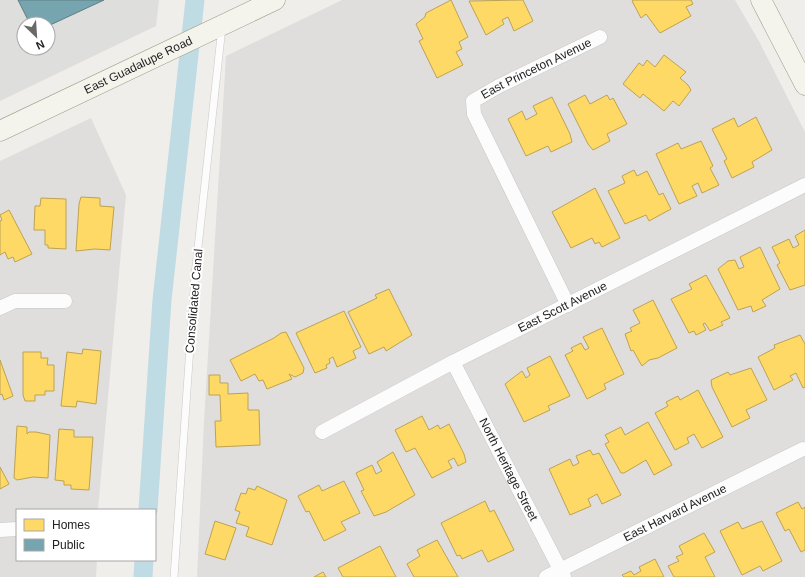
<svg xmlns="http://www.w3.org/2000/svg" width="805" height="577" viewBox="0 0 805 577" font-family="Arial,sans-serif">
<style>
.residential{fill:#dfdedc}
.religious{fill:#dededc;fill-rule:evenodd}
.homes{fill:#ffd966;stroke:#bda252}
.public{fill:#76a5af;stroke:#5d7e85}
.lines{fill:none;stroke-linecap:round;stroke-linejoin:round}
.canal{stroke:#bfdbe3;stroke-width:19}
.service-casing{stroke:#c9c8c7;stroke-width:8}
.minor-casing{stroke:#c9c8c7;stroke-width:15}
.secondary-casing{stroke:#999a82;stroke-width:21}
.service{stroke:#fdfcfc;stroke-width:7}
.minor{stroke:#fdfcfc;stroke-width:14}
.secondary{stroke:#f4f4ed;stroke-width:20}
.labels{text-anchor:middle;stroke-width:4;stroke-linejoin:round;paint-order:stroke}
.street-label{font-size:12px;fill:#222;stroke:#fff}
</style>
<rect width="100%" height="100%" fill="#f0eeeb"/>
<path class="residential" d="M342,0h393l25,43 45,89v445h-608l7,-156 22,-365z
M91,118l35,77 -28,315h-81v50h80l-1,17h-96v-416z"/>
<path class="religious" d="M0,0h159l-3,26 -156,75zM24,24h24v24h-24z"/>
<path class="homes" d="M451,0l17,37 -9,5 3,7 -6,3 7,13 -26,13 -18,-37 4,-2 -7,-15 9,-7 1,-4z
M523,0l10,21 -19,10 -6,-14 -6,3 2,4 -18,11 -17,-34z
M634,0h57l2,4 -7,3 5,9 -31,17 -14,-19 -5,4 -9,-17z
M664,55l22,17 -6,6 8,7 3,5 -12,16 -6,-5 -9,10 -21,-17 -3,4 -17,-14 16,-21 4,3 4,-6 8,7z
M585,95l5,9 17,-9 3,5 3,-2 14,26 -20,10 3,7 -17,9 -5,-6 -20,-40z
M552,97l18,37 2,8 -21,10 -3,-6 -22,10 -18,-37 14,-8 4,9 11,-6 -4,-8z
M756,117l16,33 -20,12 2,5 -22,11 -8,-17 3,-2 -15,-30 22,-11 4,9z
M701,141l12,25 -3,2 9,17 -17,8 -4,-10 -6,3 5,10 -18,8 -23,-50 22,-11 3,6z
M634,170l3,6 10,-5 12,24 4,-2 8,16 -22,12 -3,-6 -21,9 -17,-33 17,-8 -3,-7z
M595,188l25,50 -18,9 -3,-5 -4,2 -3,-6 -21,10 -19,-36z
M81,197l19,1v8l14,1 -4,43 -15,-1 -19,2 3,-47z
M41,198l25,1v50l-18,-1v-3h-3v-15h-11l1,-24h5z
M9,210l23,44 -17,8 -2,-5 -5,2 -3,-7 -5,3v-34l2,-1 -2,-5z
M805,230v55l-15,5 -13,-25 3,-2 -8,-16 17,-8 4,9 6,-3 -4,-9z
M760,247l20,42 -18,11 4,6 -13,6 -2,-6 -13,4 -20,-41 10,-8 7,-1 4,9 5,-2 -4,-10z
M706,275l24,43 -9,4 2,3 -13,6 -5,-8 -2,1 3,6 -10,5 -2,-4 -5,2 -18,-34 21,-10 -3,-5z
M389,289l23,46 -26,16 -2,-4 -15,7 -21,-42 29,-14 -2,-3z
M653,300l24,48 -19,10 -9,2 -7,6 -9,-16 -2,1 -6,-17 7,-3 -2,-3 10,-5 -7,-13z
M344,311l17,36 -8,4 3,7 -19,9 -4,-10 -4,2 1,4 -4,2 1,3 -12,5 -19,-40z
M602,328l22,46 -20,10 2,5 -19,10 -22,-44 8,-4 -2,-3 10,-5 4,7 4,-2 -6,-11z
M286,332l18,36 -1,5 -8,4 -6,-3 3,5 -25,10 -4,-9 -4,1 -4,-7 -14,7 -11,-21 44,-22 7,-5z
M800,335l5,9v43l-2,1 -7,-15 -6,3 3,4 -19,10 -16,-33 17,-9 -1,-3z
M83,349l18,2 -5,53 -19,-3 -1,6 -15,-1 6,-54 15,2z
M23,352h18v6h7l-1,7h7v26h-9v4h-10v6h-10l-2,-6z
M550,356l20,40 -22,10 2,4 -26,12 -19,-38 17,-13 4,7 4,-3 -3,-7z
M0,360l13,36 -9,4 -2,-6 -2,1z
M751,368l16,32 -21,10 4,8 -18,9 -20,-40 -1,-7 17,-8 2,3z
M209,375h11v8h8v11l20,-1v17h11l1,35 -44,2 -1,-26h6l-1,-26h-11z
M698,390l25,47 -21,11 -8,-14 -7,4 2,5 -14,7 -20,-37 13,-7 -2,-4 12,-6 2,4z
M422,416l7,14 9,-5 2,4 9,-5 15,30 2,8 -8,4 -4,-8 -6,3 4,7 -20,10 -17,-30 -9,4 -11,-22z
M648,422l24,43 -18,10 -8,-15 -22,13h-3l-16,-29 4,-2 -4,-7 16,-8 4,8z
M17,426l10,1v7l2,-2h7l14,3 -2,43 -15,-1 -16,3 -3,-2z
M59,429l15,1v7h19l-4,53 -18,-1v-4h-7v-4l-9,-1z
M590,450l3,5 6,-2 22,42 -19,9 -5,-10 -9,5 3,7 -21,9 -21,-46 21,-10 3,7 6,-3 -3,-7z
M393,452l22,43 -29,17 -12,4 -13,-25 3,-1 -8,-17 16,-8 4,9 6,-3 -5,-9z
M0,467l9,17 -9,5z
M344,481l16,32 -19,9 5,8 -22,11 -15,-30 -3,1 -8,-16 21,-11 3,6z
M257,486l30,14 -15,45 -26,-9 3,-9 -13,-4 4,-11 -5,-2 6,-17 5,1 2,-6 7,2z
M485,501l5,11 4,-2 20,40 -26,12 -6,-12 -20,9 -2,-4 -3,1 -16,-33z
M798,502l4,7 3,-2v43l-4,2 -12,-23 -4,2 -9,-18z
M215,521l21,7 -11,32 -20,-6z
M762,521l20,40 -19,10 -3,-5 -18,9 -22,-44 18,-9 4,7z
M704,533l11,19 -10,5 10,20h-41l-6,-11 11,-5 -3,-4 7,-3 -4,-8z
M437,540l21,37h-44l-7,-13 13,-8 -3,-6z
M380,546l16,31h-53l-5,-9z
M655,559l9,18h-40l-2,-2 9,-4 3,4 7,-4 -2,-4z
M323,572l3,5h-12z"/>
<path class="public" d="M18,0h86l-56,26v-2l-19,-2z"/>
<g class="lines">
<path class="canal" d="M148,510l14,-210 33,-300
M143,577l1,-17"/>
<defs>
<path id="service" d="M174,577l21,-302 27,-248"/>
<g id="minor">
<path id="s1" d="M568,305l-94,-191 -1,-13 26,-15 101,-49"/>
<path d="M0,308l15,-7h50"/>
<path id="s2" d="M453,362l111,215"/>
<path id="s3" d="M322,432l131,-70 352,-177"/>
<path d="M0,530l17,-1"/>
<path id="s4" d="M546,577l257,-128"/>
</g>
<g id="secondary">
<path d="M761,0l44,85"/>
<path id="s5" d="M0,131l275,-131"/>
</g>
</defs>
<use href="#service" class="service-casing"/>
<use href="#minor" class="minor-casing"/>
<use href="#secondary" class="secondary-casing"/>
<use href="#service" class="service"/>
<use href="#minor" class="minor"/>
<use href="#secondary" class="secondary"/>
</g>
<g class="labels">
<g class="street-label">
<text dy="4" stroke="none"><textPath href="#s5" startOffset="153">East Guadalupe Road</textPath></text>
<text dy="4" stroke="none"><textPath href="#s1" startOffset="297">East Princeton Avenue</textPath></text>
<text transform="translate(194 301) rotate(-85)" y="4">Consolidated Canal</text>
<text dy="4" stroke="none"><textPath href="#s3" startOffset="271">East Scott Avenue</textPath></text>
<text dy="4" stroke="none"><textPath href="#s2" startOffset="121">North Heritage Street</textPath></text>
<text dy="4" stroke="none"><textPath href="#s4" startOffset="144">East Harvard Avenue</textPath></text>
</g>
</g>
<rect x="16" y="509" width="140" height="52" fill="#ffffff" stroke="#a7a7a7"/>
<rect x="24" y="519" width="20" height="12" fill="#ffd966" stroke="#a7a7a7"/>
<text x="52" y="529" font-size="12" fill="#222222">Homes</text>
<rect x="24" y="539" width="20" height="12" fill="#76a5af" stroke="#a7a7a7"/>
<text x="52" y="549" font-size="12" fill="#222222">Public</text>
<g transform="translate(36 36) rotate(155)"><circle r="19" fill="#ffffff" stroke="#a7a7a7"/>
<path d="M0-3L7 15L0 10L-7 15Z" fill="#6a6968"/>
<text y="-6" font-size="11" font-weight="bold" text-anchor="middle" fill="#222222">N</text>
</g>
</svg>
